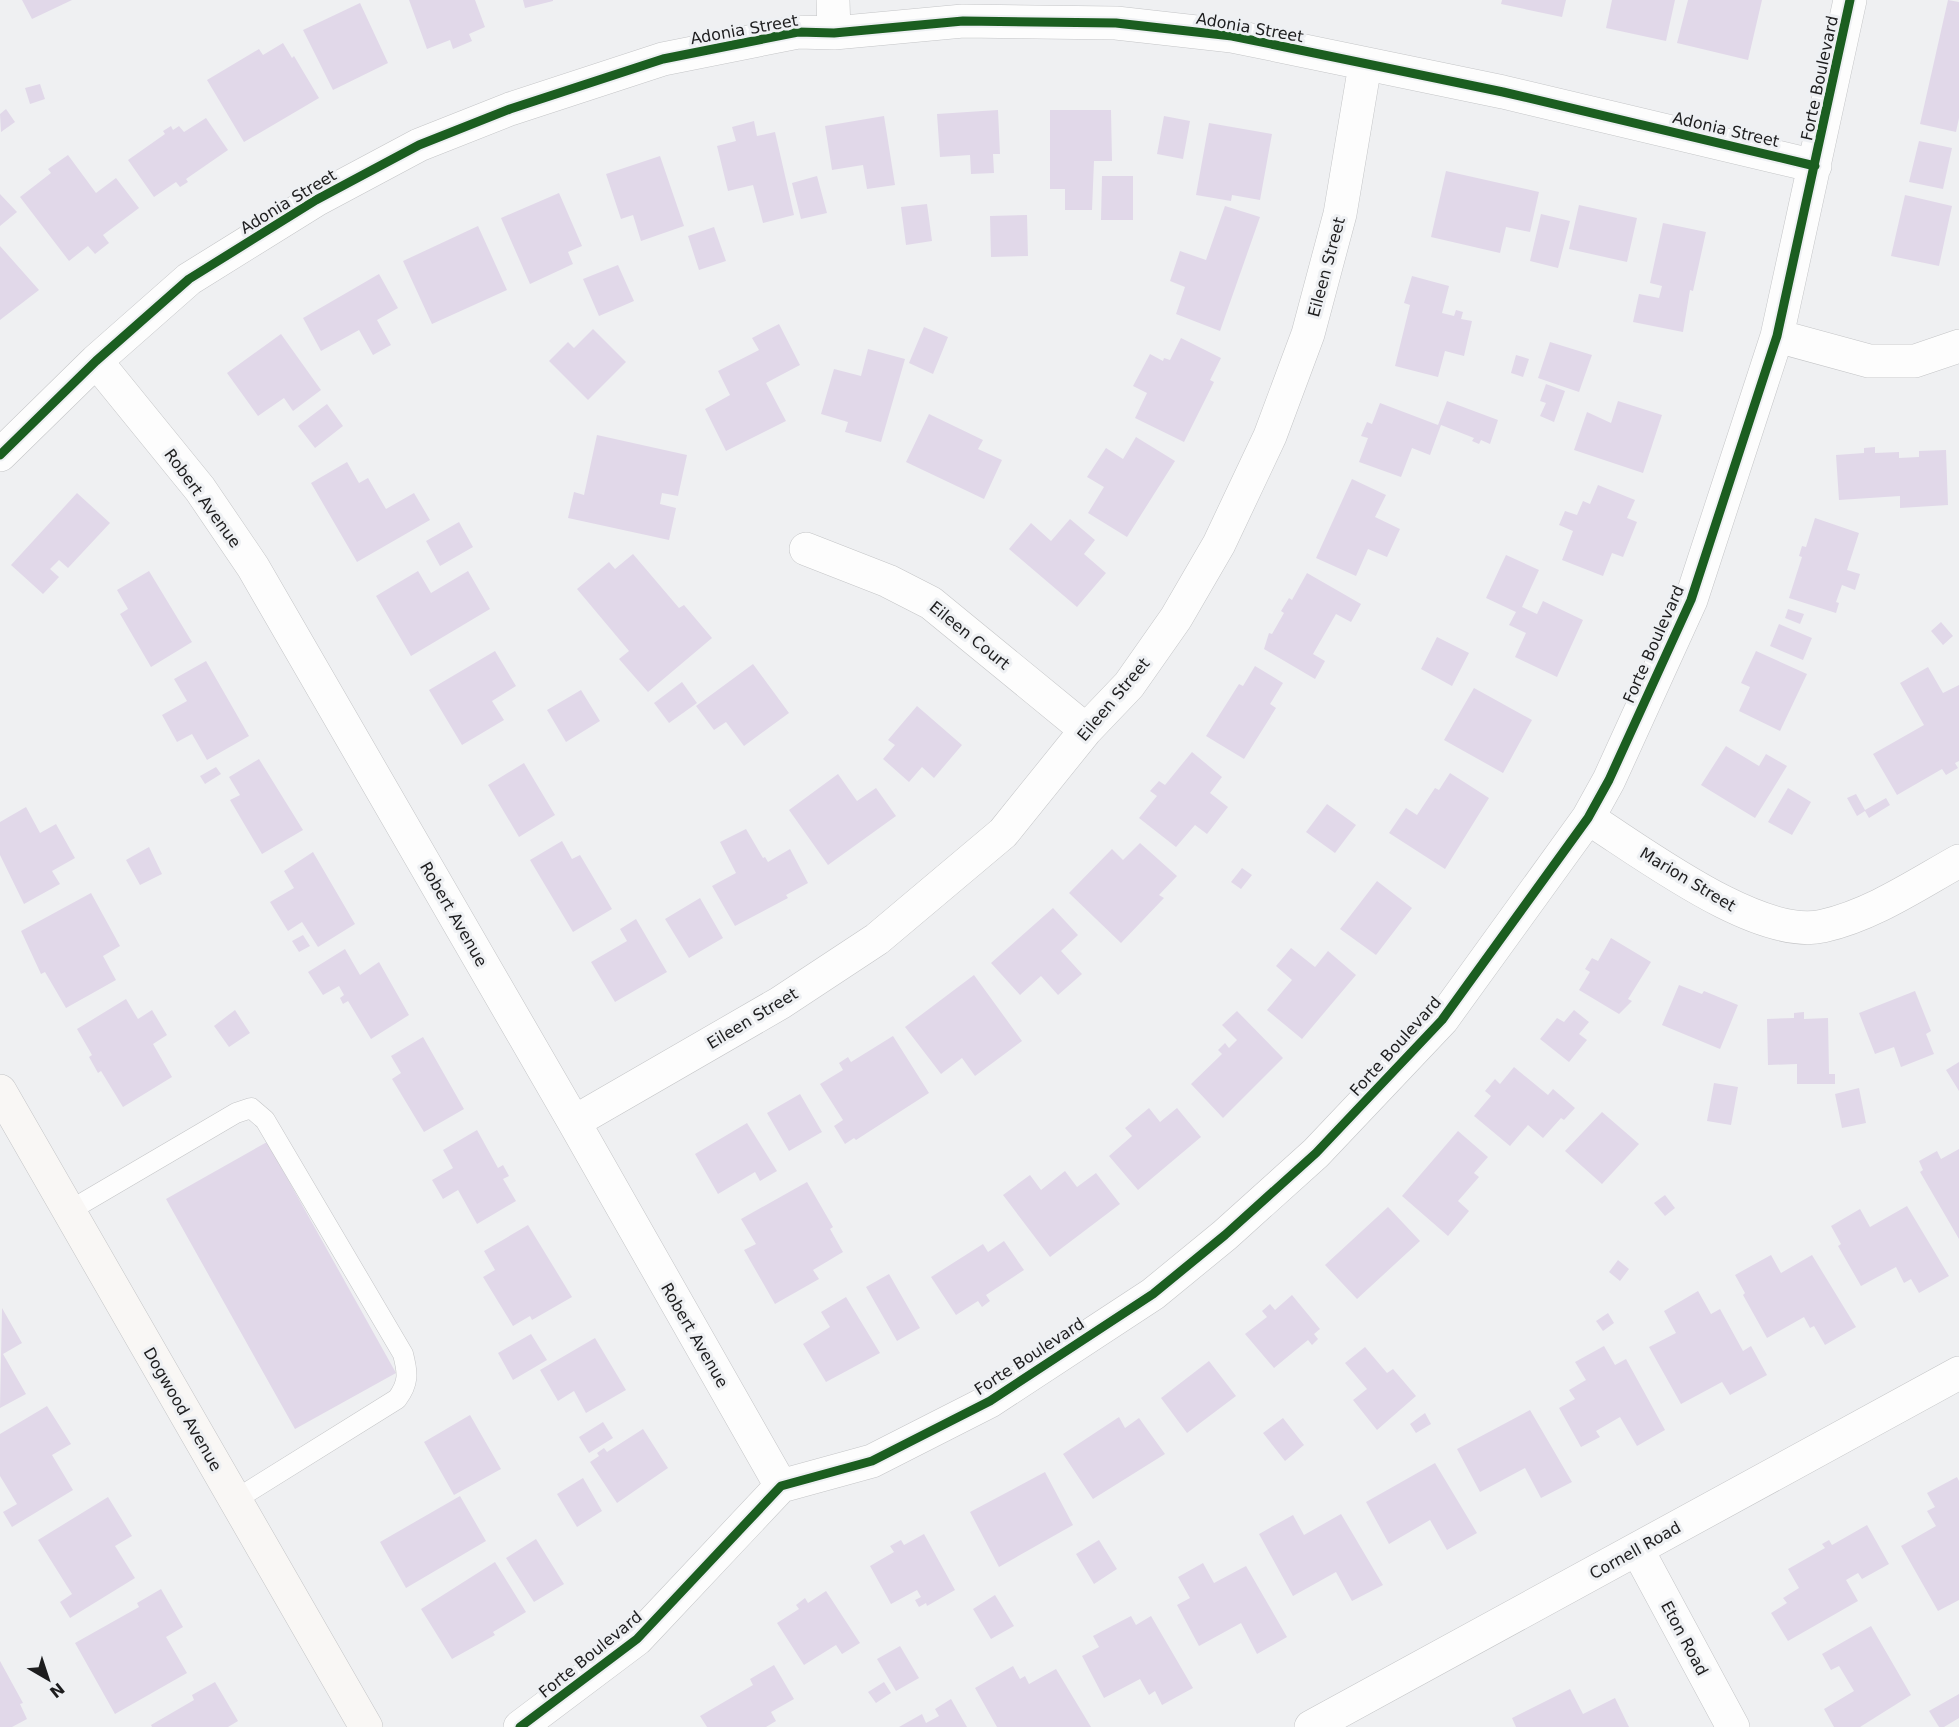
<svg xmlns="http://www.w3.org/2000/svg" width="1959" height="1727" viewBox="0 0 1959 1727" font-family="'DejaVu Sans',sans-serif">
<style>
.building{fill:#e1d8e9}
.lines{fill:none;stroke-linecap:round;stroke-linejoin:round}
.lane-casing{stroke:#c4c5c7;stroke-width:21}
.street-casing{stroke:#c4c5c7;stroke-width:34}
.secondary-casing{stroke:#c4c5c7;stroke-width:34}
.lane{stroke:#fdfdfd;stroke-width:20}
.street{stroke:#fdfdfd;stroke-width:33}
.secondary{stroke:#f9f7f5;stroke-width:33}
.cycleway-casing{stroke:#eef0f3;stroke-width:13}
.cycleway{stroke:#1b5e20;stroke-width:9}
.labels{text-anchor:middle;stroke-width:6;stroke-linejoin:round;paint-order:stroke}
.street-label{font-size:16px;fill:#1d1d1e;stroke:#eef0f3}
</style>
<rect width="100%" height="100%" fill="#eff0f2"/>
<path class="building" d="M22,0h50l-40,19z
M409,0h66l10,27 -16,7 3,7 -19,8 -3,-9 -23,9z
M523,0h30v1l-28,7z
M1502,0h64l-4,17 -61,-13z
M1612,0h63l-9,41 -60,-13z
M1688,0h74l-14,60 -71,-17z
M1948,0l11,2v116l-3,14 -36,-8z
M360,3l28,60 -55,27 -30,-60z
M283,43l9,15 2,-2 25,42 -75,44 -37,-62 52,-31 4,6z
M40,84l5,15 -15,5 -5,-16z
M6,109l9,13 -14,10 -1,-18z
M998,110l2,44h-7l1,19 -23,1 -1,-19 -30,2 -3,-43z
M1050,110h61l1,51h-18l-2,49h-27v-21h-15z
M884,116l11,69 -28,4 -4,-24 -31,5 -7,-44z
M1164,116l26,5 -7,38 -26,-5z
M206,118l22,32 -42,29 2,3 -8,5 -4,-5 -22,15 -26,-37 37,-26 -2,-3 8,-5 2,4 6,-4 5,6z
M754,121l3,15 18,-4 19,83 -31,8 -10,-38 -25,6 -11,-45 19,-5 -4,-14z
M1209,123l63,11 -12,66 -28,-5 -1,6 -35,-6z
M1919,141l33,7 -9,41 -34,-7z
M68,155l28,38 20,-15 23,30 -36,27 6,8 -14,11 -7,-8 -19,15 -49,-64 31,-24 -3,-4z
M660,156l24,70 -43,15 -8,-26 -12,4 -15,-45z
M1446,171l93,21 -9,40 -24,-5 -6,26 -69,-16z
M817,176l10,37 -26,6 -9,-36z
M1102,176h31v44h-32z
M559,193l23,53 -14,6 5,12 -43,20 -29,-66z
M0,194l17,18 -17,14z
M1905,195l47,11 -13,60 -48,-10z
M927,204l5,37 -26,4 -5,-38z
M1579,205l58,13 -10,44 -58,-13z
M1225,206l35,11 -40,114 -44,-17 9,-27 -15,-6 10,-30 26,9z
M1541,214l29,7 -12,47 -28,-7z
M1027,215l1,41 -37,1 -1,-41z
M1663,223l43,9 -13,59 -3,-1 -7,42 -50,-10 6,-28 20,4 3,-12 -12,-3z
M478,226l29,64 -75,34 -29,-63z
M714,227l12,34 -27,9 -11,-34z
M0,246l39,44 -39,30z
M618,265l16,36 -35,15 -16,-37z
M379,274l19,34 -21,12 14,25 -18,10 -14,-25 -38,21 -18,-33z
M1412,276l37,10 -7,27 12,3 2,-6 7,2 -2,7 11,2 -8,35 -19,-5 -7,26 -43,-11 15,-61 -6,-2z
M779,324l21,41 -34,18 20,38 -60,30 -21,-42 25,-14 -12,-24 41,-21 -7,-12z
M924,327l24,10 -15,37 -24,-11z
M593,329l33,33 -38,38 -39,-39 19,-19 6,6z
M281,334l40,56 -28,21 -9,-13 -26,18 -31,-43z
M1181,338l40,20 -11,22 4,2 -30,60 -49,-24 12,-25 -14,-7 17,-32 13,7 1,-3 6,2z
M1550,342l42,13 -13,37 -41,-14z
M868,349l37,10 -24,83 -36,-10 3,-10 -27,-8 13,-45 27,7z
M1516,355l13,4 -6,18 -12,-4z
M1546,384l19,7 -11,31 -14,-6 6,-13 -6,-2z
M1447,401l51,19 -8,24 -9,-4 -2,4 -7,-3 2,-3 -33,-13 -11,30 -18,-7 -11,29 -42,-15 9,-24 -7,-2 6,-14 5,2 8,-21 58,22z
M1618,401l44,14 -19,58 -69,-23 13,-38 24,11z
M327,404l16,22 -28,22 -17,-22z
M929,414l54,26 -5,9 24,11 -18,39 -78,-37z
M597,435l90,20 -9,41 -16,-3 -2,11 16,4 -7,32 -101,-22 6,-26 10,3z
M1136,437l39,24 -48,76 -39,-24 16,-26 -17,-10 19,-29 17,11z
M1875,447v6l24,-1v6l20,-1v-6l27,-1 2,55 -48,3v-12l-61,4 -3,-45 28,-2v-5z
M347,462l12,21 9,-5 18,31 28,-16 16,27 -73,42 -46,-79z
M1352,479l34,16 -11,22 25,12 -13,28 -19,-8 -12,27 -40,-18z
M1598,485l37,15 -8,18 10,4 -14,35 -11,-4 -9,23 -41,-16 11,-29 -14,-6 6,-14 12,4 6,-14 7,3z
M77,493l33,30 -42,45 -9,-8 -9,9 9,8 -16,17 -32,-29z
M1815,518l44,15 -12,37 13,4 -5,16 -13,-5 -6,17 3,1 -3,10 -47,-15 13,-41 -3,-1 3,-10 4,1z
M1070,519l25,21 -11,14 22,19 -29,34 -68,-58 22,-26 20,18z
M459,522l14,25 -33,19 -14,-25z
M633,554l46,54 5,-3 28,33 -64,54 -29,-33 10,-8 -52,-62 32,-27 6,7z
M1506,555l33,15 -17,37 15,7 6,-13 40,19 -26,57 -42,-20 11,-24 -17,-8 7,-13 -30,-14z
M149,571l43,71 -41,25 -31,-53 8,-5 -11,-19z
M418,571l13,22 37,-22 22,38 -79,47 -35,-60z
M1307,573l54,31 -10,18 -15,-8 -23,40 12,7 -10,18 -51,-30 5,-16 3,1 12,-21 -3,-2 8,-13 3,2z
M1788,609l16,5 -4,10 -15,-6z
M1941,622l12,14 -10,9 -12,-14z
M1779,624l33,14 -9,22 -33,-14z
M1437,637l32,16 -17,33 -31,-17z
M495,651l21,35 -24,15 12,19 -42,25 -33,-55z
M1756,651l51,23 -27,57 -41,-20 11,-24 -9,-4z
M206,661l43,75 -42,24 -15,-26 -15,8 -15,-27 25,-14 -13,-22z
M753,664l36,49 -45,33 -18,-24 -12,8 -18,-24z
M1255,666l28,17 -13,21 6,4 -32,51 -38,-23 33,-52 4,2z
M1928,667l15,26 16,-8v76l-4,2 3,5 -12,7 -4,-6 -45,26 -24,-41 51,-29 -24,-42z
M682,682l15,21 -28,20 -15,-20z
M1474,688l58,32 -29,53 -59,-33z
M581,690l19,31 -34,21 -19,-32z
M917,706l45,39 -28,33 -12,-11 -13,15 -26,-23 12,-14 -7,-5z
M1726,746l33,20 7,-12 21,12 -32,52 -54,-33z
M1192,752l30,25 -12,16 18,14 -21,27 -12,-9 -19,22 -37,-29 18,-22 -7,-5 9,-10 6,4z
M259,759l44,71 -41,24 -32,-54 10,-5 -11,-18z
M524,763l31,52 -36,22 -31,-52z
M216,767l5,7 -16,10 -5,-8z
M1450,773l39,25 -44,71 -56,-36 17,-25 11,7 18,-27 4,2z
M838,774l19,27 19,-13 20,28 -68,49 -39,-55z
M1788,788l23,14 -19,33 -24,-13z
M1856,794l9,16 21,-12 4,7 -21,13 -4,-7 -8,5 -10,-18z
M1327,804l29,21 -21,28 -29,-21z
M26,807l14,26 16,-9 19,34 -23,13 8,13 -36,20 -24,-49v-33z
M746,829l17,29 2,-1 3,5 22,-13 18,34 -22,12 2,3 -53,28 -23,-40 24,-13 -16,-31z
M562,841l10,18 8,-4 32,54 -39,23 -43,-72z
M1140,843l37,33 -18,19 5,3 -43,45 -52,-50 43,-44 11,11z
M149,847l13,27 -22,11 -14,-25z
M313,852l42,72 -37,23 -16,-25 -14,9 -18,-29 24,-14 -10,-17z
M1242,868l10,7 -11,14 -10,-7z
M1377,881l35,27 -36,47 -36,-26z
M91,893l29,53 -17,10 13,24 -50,28 -21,-36 -4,2 -20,-43z
M700,898l23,40 -34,20 -24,-39z
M1053,908l25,27 -17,16 21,23 -24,21 -17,-19 -21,19 -29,-32z
M636,919l31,53 -52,30 -24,-40 36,-21 -7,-12z
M303,935l7,11 -11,6 -7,-11z
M1611,938l40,24 -23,37 4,2 -13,13 -40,-24 11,-18 -5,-3 7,-11 6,3z
M1291,948l24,19 13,-16 28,24 -54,64 -35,-29 25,-30 -16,-14z
M345,949l15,26 19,-13 30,53 -38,24 -23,-38 -5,3 -3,-6 4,-3 -5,-9 -16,9 -15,-23z
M974,975l48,66 -47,35 -13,-18 -21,16 -36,-47z
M1679,985l23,9 2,-3 34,14 -18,44 -58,-24z
M1915,991l16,40 -5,3 8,20 -33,13 -7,-20 -19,7 -16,-41z
M126,999l12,20 14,-9 15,25 -14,9 19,33 -49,30 -22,-36 -3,2 -9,-16 3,-2 -15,-26z
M235,1010l15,23 -21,14 -15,-21z
M1574,1010l15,12 -10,12 8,6 -18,22 -29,-23 17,-21 7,4z
M1237,1011l46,47 -60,60 -32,-34 31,-30 -4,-4 7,-7 4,5 8,-8 -15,-15z
M1804,1012v7l24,-1 1,56h6v10h-38v-20l-29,1 -1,-46 27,-1v-5z
M893,1036l36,57 -73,47 -2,-2 -9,6 -11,-18 9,-6 -23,-36 23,-14 -4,-7 9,-6 3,5z
M423,1037l41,72 -40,23 -32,-53 9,-6 -10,-17z
M1959,1062v29l-13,-21z
M1514,1067l34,28 5,-6 22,19 -11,12 -3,-2 -18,20 -15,-13 -18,21 -36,-30 17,-20 -6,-5 10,-12 5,5z
M1714,1083l24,4 -7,38 -24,-4z
M1859,1088l7,35 -24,5 -7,-34z
M800,1094l22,38 -33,19 -22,-38z
M1149,1108l11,14 17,-14 24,29 -63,53 -29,-34 23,-20 -7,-8z
M1602,1112l37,32 -37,40 -37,-33z
M747,1123l30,48 -17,10 -5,-9 -37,22 -23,-40z
M477,1130l21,38 5,-3 6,11 -6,3 13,22 -39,23 -19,-34 -15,9 -11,-19 21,-12 -10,-18z
M1458,1131l30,26 -14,16 5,4 -21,24 11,10 -21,25 -46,-40z
M267,1142l129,231 -101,56 -129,-230z
M1959,1149v90l-39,-67 3,-2 -4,-9 18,-10 4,8z
M1065,1171l12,16 19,-14 24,31 -70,53 -47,-62 27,-20 11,15z
M807,1182l26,45 -3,2 13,23 -30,18 6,9 -44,25 -31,-54 12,-6 -15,-25z
M1665,1195l10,13 -10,8 -11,-13z
M1907,1206l42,70 -30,17 -8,-14 -7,4 -8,-16 -35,19 -23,-40 3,-2 -10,-18 29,-17 10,18z
M1388,1207l32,34 -63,58 -32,-34z
M528,1225l44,72 -40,23 -2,-4 -17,10 -30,-49 12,-7 -11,-19z
M1004,1241l20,29 -38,25 4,6 -8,6 -4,-6 -22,14 -25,-38 52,-33 5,8z
M1771,1255l10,18 31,-18 44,72 -31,18 -11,-19 -4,2 -6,-11 -37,21 -24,-43 2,-2 -10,-18z
M1618,1260l11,9 -9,12 -11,-9z
M889,1274l31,54 -23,13 -31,-54z
M1698,1291l13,23 9,-5 23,42 8,-5 16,29 -37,20 -8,-13 -41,22 -32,-57 27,-14 -12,-22z
M1292,1295l28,34 -6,5 4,5 -6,6 -4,-5 -34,28 -29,-34 22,-17 -5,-6 8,-7 5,6z
M846,1297l34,56 -54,29 -23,-38 27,-17 -9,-15z
M2,1308l20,35 -19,11 23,40 -26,14z
M1608,1313l6,10 -11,8 -7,-10z
M531,1334l16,26 -34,20 -15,-27z
M595,1338l31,52 -40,23 -12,-22 -16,10 -18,-31z
M1604,1346l11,19 11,-6 39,71 -28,16 -17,-29 -24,14 4,6 -19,10 -22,-39 16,-9 -6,-9 17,-10 -11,-18z
M1365,1347l22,26 6,-4 23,27 -39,34 -24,-30 14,-11 -22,-26z
M1209,1361l27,35 -49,37 -26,-35z
M47,1406l24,38 -19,11 21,35 -61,37 -9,-15 14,-8 -17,-28v-42z
M1530,1410l42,72 -31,16 -16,-30 -45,24 -23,-43z
M1425,1413l6,11 -15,9 -6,-9z
M470,1415l31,54 -47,26 -30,-53z
M1119,1417l6,11 14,-10 26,36 -72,45 -30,-45z
M1283,1418l21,27 -19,16 -22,-28z
M603,1422l10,16 -24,15 -10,-16z
M643,1429l25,39 -51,35 -27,-41 9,-6 -2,-3 7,-5 3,4z
M1435,1463l42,70 -30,17 -17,-30 -41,24 -23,-42z
M1045,1472l28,53 -74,42 -29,-55z
M1957,1477l2,4v119l-21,11 -37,-65 35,-20 -9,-15 8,-4 -8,-14z
M583,1478l19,33 -25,16 -20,-33z
M460,1496l26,45 -80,47 -26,-46z
M108,1497l24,39 -17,10 20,32 -65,40 -10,-16 12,-8 -34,-54z
M1341,1514l42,71 -31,16 -16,-29 -43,24 -34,-62 34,-19 11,20z
M1867,1525l22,39 -27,15 -4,-6 -12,7 12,21 -70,40 -17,-28 16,-10 -4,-5 16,-10 -11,-19 37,-21 -3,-4 7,-4 3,5z
M924,1534l31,56 -28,16 -1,-3 -7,4 -4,-7 6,-3 -4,-7 -26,14 -21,-38 24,-14 -4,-6 11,-6 3,5z
M536,1539l28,45 -30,18 -28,-44z
M1099,1540l18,29 -23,15 -18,-30z
M495,1562l31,50 -33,20 2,3 -43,24 -31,-50z
M1203,1563l11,20 32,-17 41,71 -30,17 -16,-31 -42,23 -22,-41 13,-7 -12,-21z
M161,1589l22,38 -17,10 21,36 -72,41 -40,-71 64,-36 -2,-4z
M826,1591l34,52 -18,11 -6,-9 -32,20 -27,-42 22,-14 -3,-4 9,-7 3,5z
M995,1595l19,31 -23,13 -18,-30z
M1131,1616l5,9 15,-9 42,72 -31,17 -7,-14 -6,4 -9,-16 -36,19 -22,-42 17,-9 -6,-11z
M1871,1626l40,69 -51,32h-26l-10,-18 30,-18 -15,-25 -8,4 -9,-16z
M900,1646l19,32 -23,13 -19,-32z
M0,1661l23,42 -3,1 7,15 -15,8h-12z
M774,1665l20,34 -23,13 5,9 -10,6h-59l-7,-11 53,-31 -3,-6z
M1013,1666l7,13 5,-3 4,8 27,-15 35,58h-94l-22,-39z
M215,1682l23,39 -10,6h-76l-1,-2 43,-25 -2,-5z
M884,1682l7,11 -15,10 -8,-11z
M1570,1689l13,25 32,-16 14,29h-113l-4,-9z
M1959,1694v24l-15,9h-5l-10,-16z
M951,1699l16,28h-68l23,-13 4,9 13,-7 -4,-7z"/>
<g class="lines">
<defs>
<path id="lane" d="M69,1211l167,-98 15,-5 14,12 138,234c5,19 6,29 -6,45l-162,101"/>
<path id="street" d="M833,0l1,33
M1777,336l92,25h46l44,-15
M96,361l104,128 53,78 321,555 207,364
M0,455l96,-94 93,-82 127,-79 103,-55 91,-36 153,-50 135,-27 36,1 129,-12 153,2 116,13 271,56 312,74
M806,549l82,32 43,22 155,127
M1588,818c54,34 171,123 235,108 49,-11 93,-41 136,-65
M574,1122l206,-119 97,-64 126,-106 83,-103 43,-45 47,-67 43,-74 51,-108 38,-102 32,-120 25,-149
M1637,1549l96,178
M520,1727l117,-88 144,-153 91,-25 118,-60 163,-107 72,-59 91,-82 126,-133 146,-202 21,-38 82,-180 86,-264 73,-336
M1311,1727l648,-354"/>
<path id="secondary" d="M0,1091l366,636"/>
</defs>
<use href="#lane" class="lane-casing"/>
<use href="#street" class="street-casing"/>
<use href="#secondary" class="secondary-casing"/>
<use href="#lane" class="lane"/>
<use href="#street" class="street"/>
<use href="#secondary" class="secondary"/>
<defs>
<path id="cycleway" d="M0,455l96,-94 93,-82 127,-79 103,-55 91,-36 153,-50 135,-27 36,1 129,-12 153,2 116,13 271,56 312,74
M520,1727l117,-88 144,-153 91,-25 118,-60 163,-107 72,-59 91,-82 126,-133 146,-202 21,-38 82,-180 86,-264 73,-336"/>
</defs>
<use href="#cycleway" class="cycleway-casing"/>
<use href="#cycleway" class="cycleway"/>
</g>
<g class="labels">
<g class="street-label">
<text transform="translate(1250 27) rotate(10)" y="6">Adonia Street</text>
<text transform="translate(744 29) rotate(-10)" y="6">Adonia Street</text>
<text transform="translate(1819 78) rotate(-78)" y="6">Forte Boulevard</text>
<text transform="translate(1726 129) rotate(13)" y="6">Adonia Street</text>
<text transform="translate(288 201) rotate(-31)" y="6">Adonia Street</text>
<text transform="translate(1326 267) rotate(-75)" y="6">Eileen Street</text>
<text transform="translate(203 498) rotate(54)" y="6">Robert Avenue</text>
<text transform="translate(970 635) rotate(39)" y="6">Eileen Court</text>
<text transform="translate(1653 644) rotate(-66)" y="6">Forte Boulevard</text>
<text transform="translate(1113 699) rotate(-50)" y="6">Eileen Street</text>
<text transform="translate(1688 879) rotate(31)" y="6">Marion Street</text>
<text transform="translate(454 914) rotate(60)" y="6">Robert Avenue</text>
<text transform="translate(752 1018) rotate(-31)" y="6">Eileen Street</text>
<text transform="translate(1395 1046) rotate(-48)" y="6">Forte Boulevard</text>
<text transform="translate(695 1335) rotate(60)" y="6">Robert Avenue</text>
<text transform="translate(1029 1356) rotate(-33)" y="6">Forte Boulevard</text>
<text transform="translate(183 1409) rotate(60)" y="6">Dogwood Avenue</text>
<text transform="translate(1635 1550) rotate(-29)" y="6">Cornell Road</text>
<text transform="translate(1685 1638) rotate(62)" y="6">Eton Road</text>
<text transform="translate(590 1654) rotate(-39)" y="6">Forte Boulevard</text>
</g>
</g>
<g transform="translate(48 1679) rotate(141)" stroke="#eef0f3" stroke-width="4.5" paint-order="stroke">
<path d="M0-4.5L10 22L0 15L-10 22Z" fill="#1d1d1e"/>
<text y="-9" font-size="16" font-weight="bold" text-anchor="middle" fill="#1d1d1e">N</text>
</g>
</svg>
